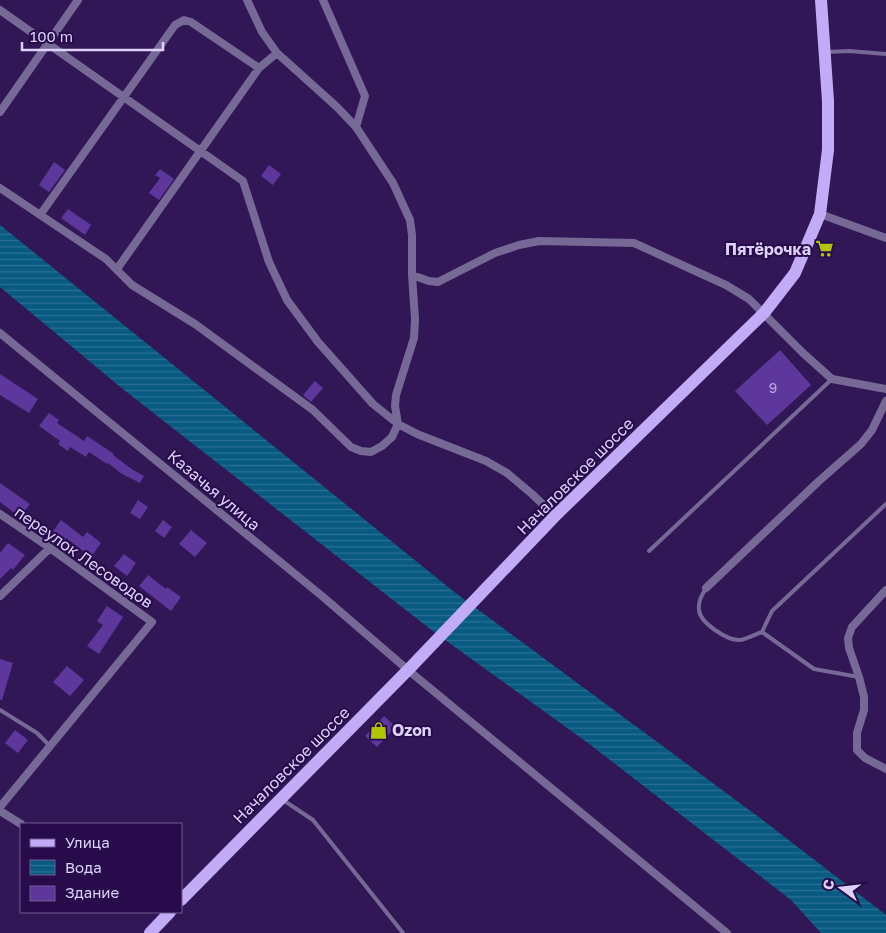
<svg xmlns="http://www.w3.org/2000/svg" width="886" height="933" viewBox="0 0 886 933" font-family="'Golos Text',sans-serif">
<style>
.water{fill:url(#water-rules)}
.building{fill:#5e379c}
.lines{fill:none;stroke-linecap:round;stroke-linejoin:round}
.lane{stroke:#766996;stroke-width:4}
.street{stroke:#766996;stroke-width:8}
.primary{stroke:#c2acf7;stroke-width:12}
.labels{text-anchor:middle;stroke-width:4;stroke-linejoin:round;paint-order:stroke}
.number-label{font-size:14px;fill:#bdace2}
.poi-label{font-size:16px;font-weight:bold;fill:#ddd3fa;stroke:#270b4b;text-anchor:end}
.street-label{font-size:16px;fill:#ddd3fa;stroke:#270b4b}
</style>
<defs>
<pattern id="water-rules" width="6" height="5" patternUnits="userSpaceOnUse" patternTransform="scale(1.25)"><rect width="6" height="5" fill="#085a81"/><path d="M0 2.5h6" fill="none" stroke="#2c7194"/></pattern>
</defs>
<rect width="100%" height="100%" fill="#311756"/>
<path class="water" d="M0,225l453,366 307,227 126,97v18h-65l-30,-33 -203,-157 -154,-111 -310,-242 -124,-103z"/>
<path class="building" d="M54,162l11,8 -16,22 -10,-7z
M269,165l12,9 -8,11 -12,-9z
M160,169l14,10 -15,21 -10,-7 11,-15 -5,-3z
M68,209l23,16 -6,10 -24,-17z
M780,350l31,35 -44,40 -32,-34z
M0,374l38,25 -9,14 -29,-18z
M315,381l8,7 -12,14 -8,-7z
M49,413l10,7 -2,3 27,18 3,-5 27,18 -1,1 20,15 11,6 -4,7 -18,-9 -14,-11 -1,1 -18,-12 -3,5 -16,-10 -2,4 -10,-7 2,-3 -21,-15z
M0,483l30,21 -10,13 -20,-15z
M138,500l10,7 -8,12 -10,-6z
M61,520l22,17 4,-5 14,11 -10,14 -25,-19 -2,4 -12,-9z
M163,520l9,7 -8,11 -9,-7z
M191,530l16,13 -12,14 -16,-13z
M8,543l17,12 -12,15 -2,-2 -11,11v-26z
M124,554l12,9 -9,13 -13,-10z
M148,575l18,14 1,-2 14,10 -10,14 -32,-25z
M107,606l16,11 -24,37 -12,-8 16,-21 -6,-4z
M0,659l13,4 -11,37h-2z
M67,666l17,14 -14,16 -17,-14z
M384,716l12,11 -19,20 -12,-11z
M15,730l13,10 -10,13 -13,-10z"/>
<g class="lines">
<path class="lane" d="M827,52l22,-1 37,3
M649,551l183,-172
M706,588c-4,7 -8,13 -7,22 1,13 29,31 41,30 7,-1 16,-6 22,-8l52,37 45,8
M762,632l10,-21 114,-107
M0,710l37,23 13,13
M283,800l30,20 90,113"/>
<path class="street" d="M323,0l42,96 -9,31
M0,10l243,171 26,81 18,38 31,42 55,62 25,20 19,10 69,27 21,12 25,21 23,22
M0,112l78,-112
M0,188l106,71 26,26 63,39 118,86 38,37 10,4 10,1 11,-6 10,-9 6,-13 -3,-18 1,-11 18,-57 1,-19 -3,-44v-40l-2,-15 -17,-37 -37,-56 -19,-20 -60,-54 -15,-21 -15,-32
M820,214l66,24
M40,215l135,-190 9,-5 7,2 68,46
M117,269l142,-201 18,-15
M412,275l17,6 9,1 57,-29 24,-8 20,-4 95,2 92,42 23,14 54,54 29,26 54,10
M0,333l322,263 86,74 319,263
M0,514l50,34 102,74 -152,185
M706,588l113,-107 42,-37 11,-14 14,-29
M886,590l-34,37 -4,11 1,10 10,29 5,20v13l-7,23v17l8,8 21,11
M0,596l50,-48
M0,811l21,13"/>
<path class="primary" d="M181,900l227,-230 147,-154 209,-203 31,-40 25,-59 8,-64v-49l-7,-101
M150,933l20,-21"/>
</g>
<defs>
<symbol id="supermarket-bare" viewBox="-9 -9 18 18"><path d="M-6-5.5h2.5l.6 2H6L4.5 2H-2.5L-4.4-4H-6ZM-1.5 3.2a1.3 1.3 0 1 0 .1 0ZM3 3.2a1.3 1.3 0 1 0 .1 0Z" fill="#afc505" stroke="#270b4b" stroke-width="2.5" paint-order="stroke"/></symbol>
<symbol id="shop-bare" viewBox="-9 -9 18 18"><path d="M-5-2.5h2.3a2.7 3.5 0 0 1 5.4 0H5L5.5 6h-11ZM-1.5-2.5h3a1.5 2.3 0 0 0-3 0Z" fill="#afc505" stroke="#270b4b" stroke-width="2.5" paint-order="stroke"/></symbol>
</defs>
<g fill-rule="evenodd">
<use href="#supermarket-bare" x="812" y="236" width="25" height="25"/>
<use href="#shop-bare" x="366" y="718" width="25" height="25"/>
</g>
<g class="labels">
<g class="number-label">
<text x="773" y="393">9</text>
</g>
<g class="poi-label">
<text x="811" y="255">Пятёрочка</text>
<text x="392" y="736" text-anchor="start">Ozon</text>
</g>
<g class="street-label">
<text transform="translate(575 476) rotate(-45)" y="6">Началовское шоссе</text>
<text transform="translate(214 490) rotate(40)" y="6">Казачья улица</text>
<text transform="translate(84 557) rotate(35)" y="6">переулок Лесоводов</text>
<text transform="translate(291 765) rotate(-45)" y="6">Началовское шоссе</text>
</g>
</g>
<rect x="20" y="823" width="162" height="90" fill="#270b4b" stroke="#705b91"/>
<rect x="30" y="839" width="25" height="8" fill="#c2acf7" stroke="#705b91"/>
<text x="65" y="848" font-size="15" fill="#ddd3fa">Улица</text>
<rect x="30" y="860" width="25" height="15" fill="url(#water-rules)" stroke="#705b91"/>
<text x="65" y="873" font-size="15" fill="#ddd3fa">Вода</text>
<rect x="30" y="886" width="25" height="15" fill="#5e379c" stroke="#705b91"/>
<text x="65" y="898" font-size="15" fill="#ddd3fa">Здание</text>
<g transform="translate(841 888) rotate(285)" stroke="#270b4b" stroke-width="4" paint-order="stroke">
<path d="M0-4L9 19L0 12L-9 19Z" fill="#ddd3fa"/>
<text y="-8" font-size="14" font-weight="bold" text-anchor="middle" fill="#ddd3fa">С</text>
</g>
<path d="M22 42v8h141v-8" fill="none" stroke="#ddd3fa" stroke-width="2.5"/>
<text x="30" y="42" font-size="15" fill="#ddd3fa" stroke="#270b4b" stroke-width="4" paint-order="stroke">100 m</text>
</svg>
